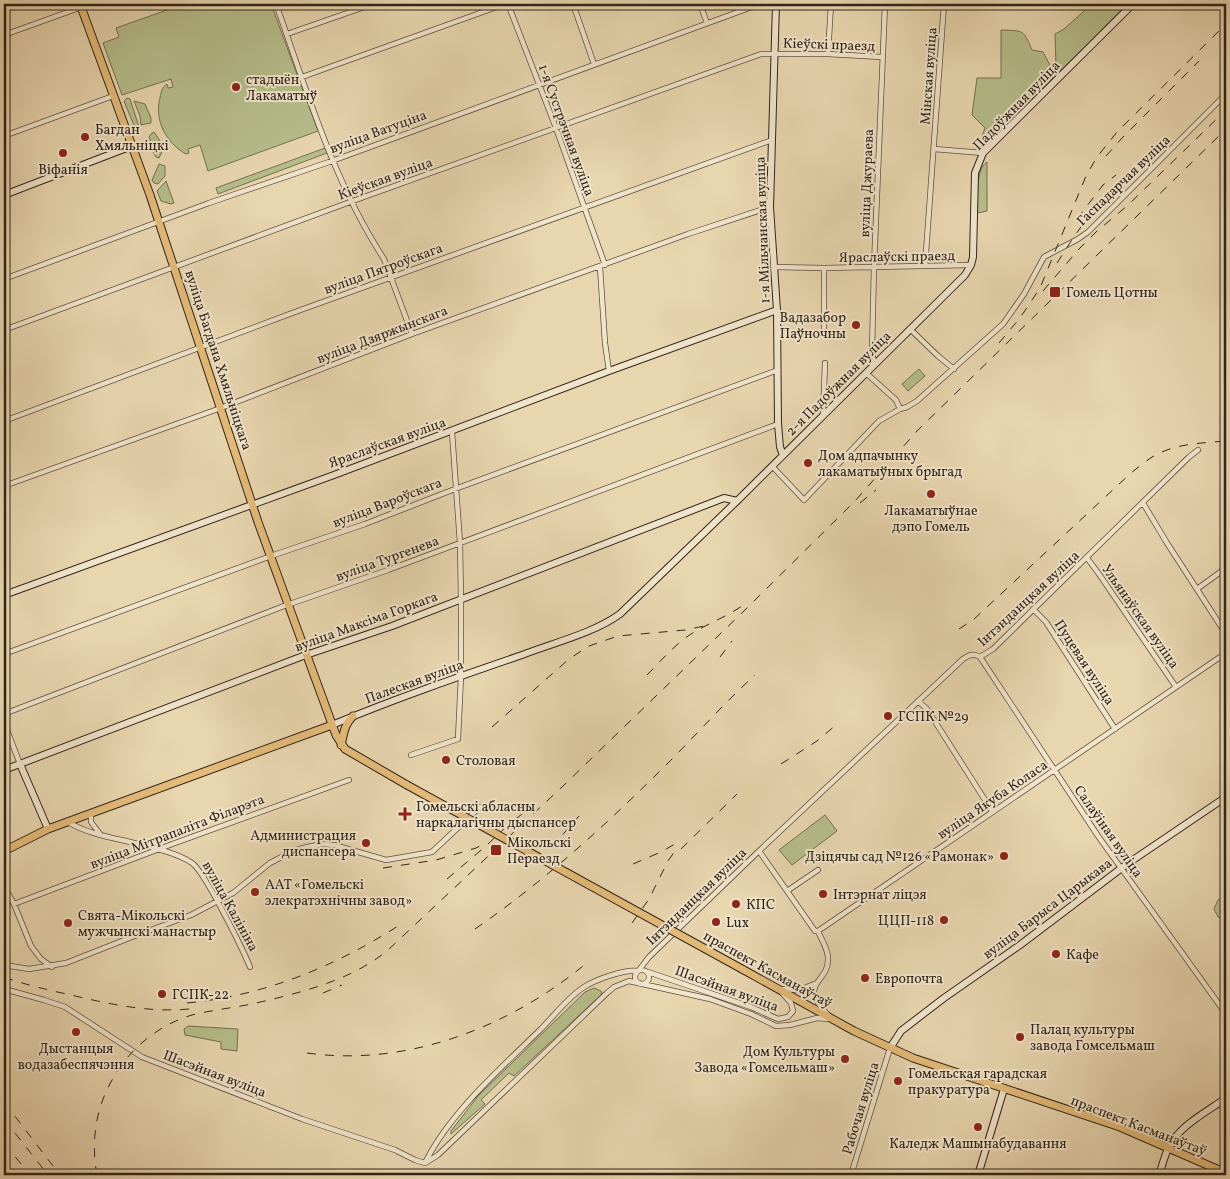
<svg xmlns="http://www.w3.org/2000/svg" width="1230" height="1179" viewBox="0 0 1230 1179" font-family="Vollkorn,serif">
<style>
.green{fill:#b6be8b;stroke:#747153}
.lines{fill:none;stroke-linecap:round;stroke-linejoin:round}
.street-casing{stroke:#5f5040;stroke-width:6}
.secondary-casing{stroke:#31241b;stroke-width:8}
.primary-casing{stroke:#31241b;stroke-width:9}
.street{stroke:#f0e4cb;stroke-width:4.5}
.secondary{stroke:#f0e4cb;stroke-width:6}
.primary{stroke:#e4bb78;stroke-width:7}
.rail{stroke:#31241b;stroke-width:1;stroke-dasharray:9 9;stroke-linecap:butt}
.primary-bridge-casing{stroke:#31241b;stroke-width:9;stroke-linecap:butt}
.primary-bridge{stroke:#e4bb78;stroke-width:7}
.poi-dot{fill:#8f2418;stroke:#f0e4cb;stroke-width:2}
.labels{text-anchor:middle;stroke-width:4;stroke-linejoin:round;paint-order:stroke}
.street-label{font-size:14px;fill:#31241b;stroke:#f0e4cb}
.poi-label{font-size:14px;fill:#31241b;stroke:#f0e4cb;text-anchor:start}
</style>
<rect width="100%" height="100%" fill="#e8d6af"/>
<filter id="stains"><feTurbulence type="fractalNoise" baseFrequency=".004" numOctaves="4"/><feColorMatrix values="0 0 0 0 .2 0 0 0 0 .09 0 0 0 0 .02 0 0 0 .5 -.17"/></filter>
<radialGradient id="worn" r=".72"><stop offset=".6" stop-color="#630" stop-opacity="0"/><stop offset="1" stop-color="#630" stop-opacity=".3"/></radialGradient>
<path class="green" d="M184,4h87l47,127 -110,40 -8,-26 -12,4 1,4 -3,1c-20,-11 -32,-34 -26,-56 1,-6 2,-11 7,-14l1,4 5,-1 -2,-8 -49,16 -19,-52 16,-6 -3,-9z
M1092,4h35l-65,66h-2l-4,-5 -1,-31 9,-5z
M1001,30c23,1 22,-1 31,20l11,2 9,17v11l-71,69 -3,-3 7,-18 -13,-13 5,-37h24z
M127,98l3,1 9,28 -4,1 -11,-27z
M134,101l11,3 6,14v5l-10,2 -1,-9z
M154,132l10,15 -5,11 -3,-1 -5,-9v-5l-2,-6 2,-3z
M325,148l2,5 -109,41 -2,-6z
M987,162v49l-10,2c1,-12 -2,-44 10,-51z
M159,164l6,2v10l-7,8 -4,-1 -2,-3z
M166,181l8,22 -3,1 -10,-3 -4,-10z
M919,369l6,7 -17,15 -6,-7z
M825,815l12,16 -45,34 -13,-15z
M1226,894v27l-8,-4 -4,-8 4,-9z
M594,988l7,3 1,3 -88,82 -5,-3 -28,27 4,4 -34,30v-3l27,-35 107,-104z
M188,1026l50,3 -1,22 -16,-2v-7l-36,-7 -1,-6z"/>
<g class="lines">
<defs>
<path id="street" d="M276,4c31,87 57,177 108,255l28,75
M508,4l48,124 49,137
M573,4l21,60
M700,4l7,19
M287,34l86,-30
M4,35l86,-31
M828,54l3,-50
M302,77l203,-73
M4,136l109,-40
M934,149l49,4
M925,266l19,-262
M600,267l5,76 4,28
M774,267l50,1 147,-3
M4,279l205,-76 123,-42 428,-157
M824,329v-61
M910,329l28,27 16,13
M4,330l346,-128 411,-148h67l54,3
M875,363l-2,-5 -1,-8 2,-83 11,-263
M866,373l30,27 4,9
M823,415l2,-52
M4,421l291,-109 477,-172
M772,466l32,34 75,-79 21,-12 7,-2 10,-6 86,-77 21,-30 20,-37 34,-18 10,-7 138,-138
M4,486l214,-77 194,-75 276,-100 82,-27
M1143,503l24,40 59,91
M1087,558l12,16 77,113
M1197,589l29,-21
M1033,609l13,13 69,107
M4,654l267,-98 94,-32 90,-35 323,-119
M980,657l118,179 128,178
M918,701l9,8 65,102
M4,714l280,-108 104,-36 390,-146
M4,722l16,42
M411,755l47,-16 3,-63v-76l-1,-57 -8,-111
M91,813v9l9,12
M68,822c18,11 41,15 62,20 19,5 46,10 62,21 13,9 51,87 58,104
M759,851l56,80h3c3,8 10,18 10,27 1,27 -32,23 0,57
M4,886l10,18 17,42 10,13 11,8
M787,891l31,-21
M14,904l161,-61 174,-63
M818,931l408,-278
M4,965l25,4 37,-6 66,-26 59,-22 42,-22 37,-30 23,-12 14,-4 16,-3 11,1 52,15 46,-8 48,-45
M635 977a7 7 0 1 1 14 0a7 7 0 1 1-14 0Z
M639,970l10,-13 110,-106 204,-192c6,-4 10,-6 17,-2l13,-8 196,-192 9,-7
M648,972l103,35 27,12 10,-2 5,-6 -2,-8 -8,-9
M4,989l40,11 21,7 77,50 160,62 93,31 20,10 10,3 13,-8 169,-162 7,-6 15,-6 81,18 41,15 25,12 14,-1 27,-7 12,1
M782,989l17,1 18,-7
M426,1161c24,-48 75,-93 114,-131 14,-14 27,-32 44,-43 11,-7 40,-18 54,-16
M851,1175l39,-127"/>
<path id="secondary" d="M776,4l-6,203 7,103 1,114 2,23 3,8
M4,195l128,-49
M4,595l330,-120 275,-104 168,-61
M332,725c62,-26 126,-48 190,-70 31,-12 72,-22 98,-41l117,-113 228,-226 6,-10 2,-8 2,-84 8,-20 150,-149
M20,764l28,65
M4,770l299,-114 89,-30 332,-128 13,3
M890,1048l11,-17 43,-33 76,-53 107,-81 99,-67
M978,1175l26,-86
M1159,1175c3,-8 5,-18 9,-26 10,-23 39,-37 58,-51"/>
<path id="primary" d="M80,4l70,191 108,327 78,213 9,14 62,36
M341,745c3,-12 3,-20 12,-29
M4,851l44,-22 284,-104
M742,969l112,62 59,27 207,69 106,46"/>
</defs>
<use href="#street" class="street-casing"/>
<use href="#secondary" class="secondary-casing"/>
<use href="#primary" class="primary-casing"/>
<use href="#street" class="street"/>
<use href="#secondary" class="secondary"/>
<use href="#primary" class="primary"/>
<path class="rail" d="M1106,156l17,-19 76,-76
M1077,219l26,-34 13,-10
M1057,263c19,-30 38,-59 65,-82
M1043,291l36,-42 17,-17 31,-26 99,-96
M999,343l21,-25 20,-30 46,-112 11,-19 20,-25 109,-108
M860,503l16,-13
M959,629l14,-9 158,-147c9,-7 19,-16 29,-20 20,-10 45,-10 66,-12
M720,657l12,-16
M647,675c14,-14 27,-30 44,-41 16,-10 35,-17 51,-28
M492,727l77,-68 20,-13 29,-10 67,-6 19,-4
M781,764l36,-23 19,-16
M551,848l28,-32
M681,849l56,-55
M633,864l28,-12 19,-11
M383,868l53,-8 40,-12 6,-3
M447,879l39,-33 22,-21 32,-25
M632,923l17,-24 19,-38 9,-13
M475,929c71,-49 133,-106 194,-167 29,-29 55,-59 86,-87
M4,977c22,8 44,13 67,18 42,10 84,19 127,13
M323,993l19,-8
M187,1003c76,-7 147,-36 211,-77
M307,1053c99,14 200,-25 276,-87
M4,1102l56,73
M4,1119l44,56
M4,1143l26,32
M5,1154l13,21
M97,1175c-6,-33 -2,-65 15,-95 17,-31 46,-55 80,-65 20,-5 40,-7 60,-11 47,-11 99,-23 136,-54l174,-163 186,-180 107,-106 62,-70 309,-302"/>
<defs>
<path id="primary-bridge" d="M407,785l335,184"/>
</defs>
<use href="#primary-bridge" class="primary-bridge-casing"/>
<use href="#primary-bridge" class="primary-bridge"/>
</g>
<g class="poi-dot">
<circle cx="236" cy="87" r="5"/>
<circle cx="85" cy="137" r="5"/>
<circle cx="63" cy="153" r="5"/>
<rect x="1049" y="286" width="12" height="12" rx="2.5"/>
<circle cx="856" cy="325" r="5"/>
<circle cx="808" cy="463" r="5"/>
<circle cx="931" cy="494" r="5"/>
<circle cx="888" cy="716" r="5"/>
<circle cx="446" cy="760" r="5"/>
<path d="M402.5 806.5h5v5h5v5h-5v5h-5v-5h-5v-5h5z"/>
<circle cx="366" cy="843" r="5"/>
<rect x="490" y="844" width="12" height="12" rx="2.5"/>
<circle cx="1004" cy="856" r="5"/>
<circle cx="255" cy="892" r="5"/>
<circle cx="823" cy="894" r="5"/>
<circle cx="736" cy="904" r="5"/>
<circle cx="944" cy="920" r="5"/>
<circle cx="716" cy="922" r="5"/>
<circle cx="68" cy="923" r="5"/>
<circle cx="1056" cy="954" r="5"/>
<circle cx="865" cy="978" r="5"/>
<circle cx="162" cy="994" r="5"/>
<circle cx="76" cy="1032" r="5"/>
<circle cx="1020" cy="1037" r="5"/>
<circle cx="845" cy="1059" r="5"/>
<circle cx="898" cy="1081" r="5"/>
<circle cx="978" cy="1127" r="5"/>
</g>
<g class="labels">
<g class="street-label">
<text transform="translate(829 44) rotate(2)" y="5">Кіеўскі праезд</text>
<text transform="translate(928 76) rotate(-86)" y="5">Мінская вуліца</text>
<text transform="translate(1016 105) rotate(-46)" y="5">Падоўжная вуліца</text>
<text transform="translate(567 130) rotate(70)" y="5">1-я Сустрэчная вуліца</text>
<text transform="translate(378 131) rotate(-20)" y="5">вуліца Ватуціна</text>
<text transform="translate(385 178) rotate(-20)" y="5">Кіеўская вуліца</text>
<text transform="translate(1123 180) rotate(-44)" y="5">Гаспадарчая вуліца</text>
<text transform="translate(866 183) rotate(-88)" y="5">вуліца Джураева</text>
<text transform="translate(762 230) rotate(-92)" y="5">1-я Мільчанская вуліца</text>
<text transform="translate(897 256) rotate(-1)" y="5">Яраслаўскі праезд</text>
<text transform="translate(383 268) rotate(-20)" y="5">вуліца Пятроўскага</text>
<text transform="translate(382 334) rotate(-21)" y="5">вуліца Дзяржынскага</text>
<text transform="translate(219 360) rotate(72)" y="5">вуліца Багдана Хмяльніцкага</text>
<text transform="translate(838 383) rotate(-45)" y="5">2-я Падоўжная вуліца</text>
<text transform="translate(387 442) rotate(-20)" y="5">Яраслаўская вуліца</text>
<text transform="translate(387 502) rotate(-21)" y="5">вуліца Вароўскага</text>
<text transform="translate(387 558) rotate(-20)" y="5">вуліца Тургенева</text>
<text transform="translate(1028 598) rotate(-43)" y="5">Інтэнданцкая вуліца</text>
<text transform="translate(1141 616) rotate(55)" y="5">Ульянаўская вуліца</text>
<text transform="translate(366 621) rotate(-20)" y="5">вуліца Максіма Горкага</text>
<text transform="translate(1085 662) rotate(57)" y="5">Пуцевая вуліца</text>
<text transform="translate(414 681) rotate(-20)" y="5">Палеская вуліца</text>
<text transform="translate(992 799) rotate(-34)" y="5">вуліца Якуба Коласа</text>
<text transform="translate(177 831) rotate(-21)" y="5">вуліца Мітрапаліта Філарэта</text>
<text transform="translate(1109 831) rotate(55)" y="5">Салаўіная вуліца</text>
<text transform="translate(696 896) rotate(-44)" y="5">Інтэнданцкая вуліца</text>
<text transform="translate(231 906) rotate(61)" y="5">вуліца Калініна</text>
<text transform="translate(1047 908) rotate(-37)" y="5">вуліца Барыса Царыкава</text>
<text transform="translate(768 969) rotate(29)" y="5">праспект Касманаўтаў</text>
<text transform="translate(727 988) rotate(20)" y="5">Шасэйная вуліца</text>
<text transform="translate(215 1073) rotate(21)" y="5">Шасэйная вуліца</text>
<text transform="translate(860 1108) rotate(-73)" y="5">Рабочая вуліца</text>
<text transform="translate(1139 1125) rotate(21)" y="5">праспект Касманаўтаў</text>
</g>
<g class="poi-label">
<text x="246" y="84">стадыён<tspan x="246" dy="16">Лакаматыў</tspan></text>
<text x="95" y="134">Багдан<tspan x="95" dy="16">Хмяльніцкі</tspan></text>
<text x="63" y="174" text-anchor="middle">Віфанія</text>
<text x="1066" y="297">Гомель Цотны</text>
<text x="846" y="322" text-anchor="end">Вадазабор<tspan x="846" dy="16">Паўночны</tspan></text>
<text x="818" y="460">Дом адпачынку<tspan x="818" dy="16">лакаматыўных брыгад</tspan></text>
<text x="931" y="515" text-anchor="middle">Лакаматыўнае<tspan x="931" dy="16">дэпо Гомель</tspan></text>
<text x="898" y="721">ГСПК №29</text>
<text x="456" y="765">Столовая</text>
<text x="416" y="811">Гомельскі абласны<tspan x="416" dy="16">наркалагічны дыспансер</tspan></text>
<text x="356" y="840" text-anchor="end">Администрация<tspan x="356" dy="16">диспансера</tspan></text>
<text x="507" y="847">Мікольскі<tspan x="507" dy="16">Пераезд</tspan></text>
<text x="994" y="861" text-anchor="end">Дзіцячы сад №126 «Рамонак»</text>
<text x="265" y="889">ААТ «Гомельскі<tspan x="265" dy="16">элекратэхнічны завод»</tspan></text>
<text x="833" y="899">Інтэрнат ліцэя</text>
<text x="746" y="909">КПС</text>
<text x="78" y="920">Свята-Мікольскі<tspan x="78" dy="16">мужчынскі манастыр</tspan></text>
<text x="934" y="925" text-anchor="end">ЦЦП-118</text>
<text x="726" y="927">Lux</text>
<text x="1066" y="959">Кафе</text>
<text x="875" y="983">Европочта</text>
<text x="172" y="999">ГСПК-22</text>
<text x="1030" y="1034">Палац культуры<tspan x="1030" dy="16">завода Гомсельмаш</tspan></text>
<text x="76" y="1053" text-anchor="middle">Дыстанцыя<tspan x="76" dy="16">водазабеспячэння</tspan></text>
<text x="835" y="1056" text-anchor="end">Дом Культуры<tspan x="835" dy="16">Завода «Гомсельмаш»</tspan></text>
<text x="908" y="1078">Гомельская гарадская<tspan x="908" dy="16">пракуратура</tspan></text>
<text x="978" y="1148" text-anchor="middle">Каледж Машынабудавання</text>
</g>
</g>
<rect width="1230" height="1179" fill="none" stroke="#e8d6af" stroke-width="20"/>
<rect x="5" y="5" width="1220" height="1169" fill="none" stroke="#31241b" stroke-width="2.5"/>
<rect x="10" y="10" width="1210" height="1159" fill="none" stroke="#31241b"/>
<rect width="100%" height="100%" filter="url(#stains)"/>
<rect width="100%" height="100%" fill="url(#worn)"/>
</svg>
